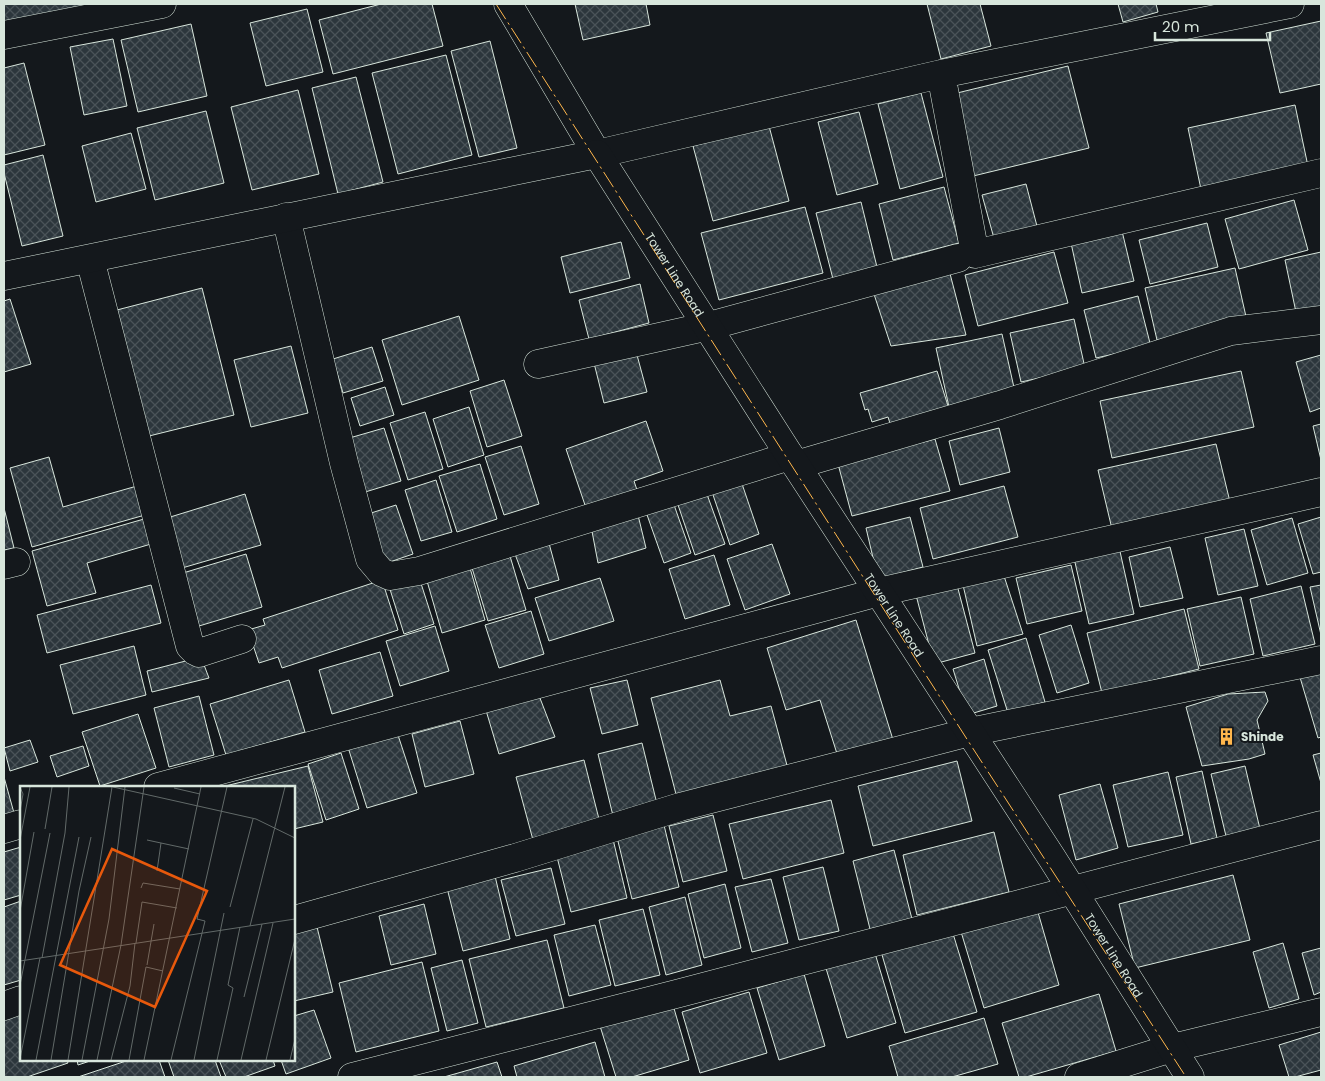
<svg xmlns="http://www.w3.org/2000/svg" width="1325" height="1081" viewBox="0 0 1325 1081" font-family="Poppins,sans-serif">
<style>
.building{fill:url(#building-cross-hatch);stroke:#d8e6dc}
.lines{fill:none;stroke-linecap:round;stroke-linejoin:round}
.minor-casing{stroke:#d8e6dc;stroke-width:29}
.tertiary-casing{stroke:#d8e6dc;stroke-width:29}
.minor{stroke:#14181c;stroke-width:28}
.tertiary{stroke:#14181c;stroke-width:28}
.power{stroke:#ffb74d;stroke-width:1;stroke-dasharray:18 4 2.5 4;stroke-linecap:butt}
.labels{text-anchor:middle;stroke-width:4;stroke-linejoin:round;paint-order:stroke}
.street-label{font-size:12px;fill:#d8e6dc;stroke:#14181c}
.poi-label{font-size:12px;font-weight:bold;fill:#d8e6dc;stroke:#14181c;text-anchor:start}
.inset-road{fill:none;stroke:#626a69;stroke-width:1}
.view{fill:#e8590c;fill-opacity:0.15;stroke:#e8590c;stroke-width:2.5}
.inset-edge{fill:none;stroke:#d8e6dc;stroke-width:2.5}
</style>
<defs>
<pattern id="building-cross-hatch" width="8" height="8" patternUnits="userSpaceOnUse" patternTransform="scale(1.25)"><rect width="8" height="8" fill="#2c363c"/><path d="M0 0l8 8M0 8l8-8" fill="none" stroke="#4a5358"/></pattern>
</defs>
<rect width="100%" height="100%" fill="#14181c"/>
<path class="building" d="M4,4h77l1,4 -78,13z
M381,4h51l11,42 -110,28 -14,-54z
M575,4h71l4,21 -67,15z
M927,4h53l11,42 -50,13z
M1118,4h38l2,8 -35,10z
M307,9l16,63 -57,14 -16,-63z
M1321,21v63l-41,9 -14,-60z
M191,24l16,72 -69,16 -17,-72z
M113,39l14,67 -43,9 -14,-68z
M490,41l27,107 -38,9 -28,-106z
M446,55l26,100 -74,19 -26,-101z
M24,63l21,82 -41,10v-87z
M1068,66l21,82 -120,29 -16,-83z
M356,77l27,105 -45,12 -26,-106z
M298,90l21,84 -67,16 -21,-83z
M921,93l22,84 -43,12 -22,-85z
M1295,105l14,66 -107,23 -14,-66z
M206,111l18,72 -69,17 -18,-72z
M859,112l19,72 -41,11 -19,-73z
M769,126l20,75 -76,20 -20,-75z
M131,133l15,56 -50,13 -14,-56z
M43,155l20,81 -41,10 -18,-73v-8z
M1026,184l12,46 -43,12 -13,-47z
M944,187l15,56 -66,17 -14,-56z
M1294,200l14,50 -69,19 -14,-50z
M861,202l16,65 -44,12 -17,-66z
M805,207l18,66 -104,27 -18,-67z
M1207,223l11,44 -68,17 -11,-44z
M1122,231l12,50 -52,12 -11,-50z
M621,242l9,36 -60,15 -9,-36z
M1054,252l14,51 -90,23 -13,-51z
M1321,252v60l-24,5 -12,-57z
M948,266l18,69 -75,11 -20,-61z
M1235,268l12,53 -90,19 -12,-52z
M640,284l9,39 -60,16 -10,-39z
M202,288l32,127 -89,22 -32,-126z
M1138,296l13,51 -36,13 -1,-6 -18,4 -12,-48z
M10,299l21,65 -27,8v-71z
M459,316l20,64 -77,25 -20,-65z
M1074,319l11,49 -64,14 -11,-49z
M1002,334l13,58 -66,15 -13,-59z
M634,344l13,48 -43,11 -12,-48z
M291,346l17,67 -57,14 -17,-67z
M372,347l11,34 -40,12 -10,-34z
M1321,355v53l-11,4 -14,-50z
M937,371l12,38 -56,24 -5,-16 -16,5 -4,-13 -3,1 -5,-17z
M1241,371l13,56 -142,31 -12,-57z
M504,380l18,56 -35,11 -17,-56z
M385,387l9,28 -34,11 -9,-28z
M469,407l15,48 -36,12 -15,-48z
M425,412l18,57 -35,11 -18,-57z
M646,421l17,50 -29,10 3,9 -51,18 -20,-59z
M1321,424v36l-8,-34z
M384,428l17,53 -39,12 -16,-54z
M999,428l11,44 -50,13 -11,-44z
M935,439l15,52 -98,25 -14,-52z
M1216,444l14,58 -118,27 -14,-59z
M521,446l18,58 -35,11 -19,-58z
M49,457l14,50 74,-21 8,29 -113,32 -22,-79z
M480,464l17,55 -40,13 -18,-56z
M738,472l21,62 -29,11 -21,-62z
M436,480l16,52 -31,9 -16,-51z
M704,486l21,58 -30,11 -20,-59z
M1004,486l14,51 -85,22 -13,-51z
M245,494l16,51 -79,23 -15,-50z
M673,502l18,51 -27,10 -18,-51z
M396,505l17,49 -32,11 -16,-50z
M4,508l10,40 -10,2z
M637,511l9,37 -48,15 -7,-37z
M910,517l13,50 -45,12 -12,-51z
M1321,517v55l-8,2 -15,-50z
M1292,518l16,55 -41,12 -16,-55z
M144,519l7,25 -64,19 9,30 -49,13 -15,-55z
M1244,529l14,57 -40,9 -13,-57z
M547,536l12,44 -31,9 -16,-43z
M772,544l18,50 -45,16 -18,-51z
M507,546l19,64 -38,11 -19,-63z
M1119,547l15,67 -45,10 -15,-66z
M1170,547l13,51 -43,9 -11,-50z
M246,554l16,53 -63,19 -16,-53z
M714,555l16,50 -45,14 -16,-50z
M468,561l17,59 -43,13 -17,-59z
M1071,565l11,46 -55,13 -11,-46z
M418,574l16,50 -30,10 -16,-51z
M1004,576l19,58 -46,12 -14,-61z
M600,578l14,43 -65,20 -14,-43z
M382,580l16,50 -116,38 -4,-11 -19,6 -11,-33 17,-5 -2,-6z
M151,585l10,38 -114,30 -10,-38z
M957,585l18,68 -41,11 -18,-69z
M1321,585v50l-11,-48z
M1301,586l14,58 -52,12 -13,-57z
M1241,597l13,57 -54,12 -13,-57z
M1184,609l15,60 -97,24 -15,-60z
M531,611l13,43 -45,14 -14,-43z
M856,620l38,123 -55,17 -19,-60 -34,10 -19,-62z
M1071,625l18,58 -32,10 -18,-58z
M435,626l14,45 -49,15 -14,-45z
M1026,638l19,64 -37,11 -20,-63z
M134,646l12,49 -73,19 -13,-49z
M380,652l13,44 -61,18 -13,-44z
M201,657l8,21 -57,14 -5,-21z
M984,659l13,47 -30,9 -14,-46z
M1321,667v70l-3,1 -19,-64z
M289,680l16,52 -79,23 -16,-51z
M627,680l11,45 -36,9 -12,-46z
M720,680l10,36 41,-10 17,63 -111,29 -26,-100z
M1265,692l3,9 -11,19 8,34 -16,5 -47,7 -16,-59 42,-13z
M538,693l17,44 -56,17 -14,-47z
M199,696l15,59 -45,12 -15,-59z
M138,714l18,54 -56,18 -18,-54z
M460,721l14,53 -49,13 -13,-53z
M396,729l21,64 -50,15 -20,-64z
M30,740l8,22 -28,9 -6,-23z
M642,743l16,65 -44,12 -16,-66z
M83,746l6,20 -32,11 -7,-21z
M341,753l18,56 -33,11 -18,-56z
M1321,753v30l-8,-28z
M584,760l16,63 -67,17 -17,-63z
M957,761l15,60 -99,25 -15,-60z
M308,766l15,56 -29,7v-42h-73z
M1245,766l15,63 -34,7 -15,-62z
M1202,771l15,67 -26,6 -15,-67z
M1168,772l15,63 -55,12 -15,-62z
M4,777l10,36 -10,3z
M1100,784l18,64 -42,12 -17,-65z
M831,800l13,53 -101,26 -14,-55z
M713,815l14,56 -44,11 -14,-56z
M663,821l16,66 -47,12 -16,-66z
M994,832l15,60 -92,23 -14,-60z
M612,835l15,63 -56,14 -16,-63z
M21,847v48l-17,5v-48z
M894,850l18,69 -42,10 -17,-68z
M823,867l16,64 -40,9 -16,-63z
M551,868l14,56 -49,12 -15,-56z
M1233,875l17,65 -115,28 -16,-64z
M495,876l15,63 -47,12 -16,-63z
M771,879l17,64 -36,9 -17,-65z
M725,884l16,64 -37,10 -16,-64z
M685,897l17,68 -36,10 -17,-68z
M21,901v79l-17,5v-78z
M1035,902l24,83 -75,23 -25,-83z
M424,904l12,50 -45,11 -12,-49z
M643,909l17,66 -45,11 -16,-66z
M595,925l16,60 -42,11 -15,-61z
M317,927l16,65 -39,9v-68z
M951,927l26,85 -72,21 -25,-85z
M547,940l17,68 -78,19 -17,-68z
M1283,943l16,56 -30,9 -16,-56z
M1321,948v44l-7,3 -12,-42z
M874,950l22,73 -49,15 -22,-73z
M462,960l16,63 -31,8 -16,-63z
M422,962l17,69 -83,21 -17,-69z
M804,974l21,72 -46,14 -22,-72z
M749,992l18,61 -67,20 -18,-61z
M1099,994l17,57 -90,26h-7l-17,-54z
M673,1005l16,55 -57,17h-16l-16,-51z
M314,1010l17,48 -45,16 -5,-14h13v-44z
M21,1013v47h46l1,3 -41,14h-23v-59z
M984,1018l14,46 -46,13h-54l-9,-31z
M1321,1032v38l-26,7h-6l-10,-32z
M595,1042l10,35h-88l-3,-11z
M77,1060h16l-15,5z
M129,1060h30l6,17h-87z
M168,1060h47l6,17h-47z
M219,1060h54l2,6 -31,11h-18z
M497,1062l5,15h-58z"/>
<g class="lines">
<defs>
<path id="minor" d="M508,4l89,150 344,-80 349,-70
M4,35l158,-31
M941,74l34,180 346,-81
M286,217l58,246 26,96 11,13 9,4 29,-5 371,-115
M90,259l100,387 5,5 4,2 43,-14
M538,364l171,-38 249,-68
M796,465l204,-60 231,-74 90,-11
M4,565l12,-3
M158,787l721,-195 442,-100
M4,829l17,-5
M294,920l221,-62 165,-51 290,-75 351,-72
M4,1006l17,-6
M352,1077l328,-84 641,-168
M1079,1077l93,-29 149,-36"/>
<g id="tertiary">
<path id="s1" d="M4,276l593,-122 193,302 262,402 138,219"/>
</g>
</defs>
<use href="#minor" class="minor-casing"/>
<use href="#tertiary" class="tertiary-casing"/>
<use href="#minor" class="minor"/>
<use href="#tertiary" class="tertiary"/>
<path class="power" d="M496,4l476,743 214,330"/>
</g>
<defs>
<symbol id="building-bare" viewBox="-9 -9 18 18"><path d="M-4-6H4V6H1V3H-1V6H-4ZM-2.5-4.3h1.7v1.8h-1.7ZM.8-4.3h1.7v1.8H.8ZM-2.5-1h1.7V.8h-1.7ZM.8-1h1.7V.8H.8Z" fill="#ffb74d" stroke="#14181c" stroke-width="2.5" paint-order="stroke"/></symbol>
</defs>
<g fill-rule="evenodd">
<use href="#building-bare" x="1214" y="724" width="25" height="25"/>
</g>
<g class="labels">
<g class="street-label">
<text dy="4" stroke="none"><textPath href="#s1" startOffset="749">Tower Line Road</textPath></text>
<text dy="4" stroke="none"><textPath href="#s1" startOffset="1154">Tower Line Road</textPath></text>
<text dy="4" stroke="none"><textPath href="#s1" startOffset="1559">Tower Line Road</textPath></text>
</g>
<g class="poi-label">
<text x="1241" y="741">Shinde</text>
</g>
</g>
<g transform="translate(20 786)">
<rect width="275" height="275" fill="#14181c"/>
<path class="inset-road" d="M0,1l3,7 -3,17M93,1l143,32 39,19M154,2l26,6M25,43l7,-42M0,54l10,-53M127,54l42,9M137,85l4,-28M121,102l2,-5 37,6M210,121l23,-88M0,125l14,-79M230,140l35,-139M116,157l6,-41 35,6M22,172l23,-125 4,-46M0,175l275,-42M127,179l7,-41M0,199l30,-152M224,211l18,-73M0,273l20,-101M16,274l43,-223M31,274l28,-169 12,-54M48,274l44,-273M62,274l27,-141 16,-132M77,274l24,-115 23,-158M91,274l19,-74 5,-43M109,274l17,-93 17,4M124,274l57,-273M151,274l34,-139 -8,-2 30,-132M174,274l30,-147M197,274l16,-72 -5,-3 12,-58M221,274l32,-137M246,274l29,-121M270,274l5,-21"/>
<path class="view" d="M92,63l95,42 -52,116 -95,-42z"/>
<rect width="275" height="275" class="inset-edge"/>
</g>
<rect width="1325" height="1081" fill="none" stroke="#d8e6dc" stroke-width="10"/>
<path d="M1155 32v8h115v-8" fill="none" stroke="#d8e6dc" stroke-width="2.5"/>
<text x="1162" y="32" font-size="15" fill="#d8e6dc" stroke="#14181c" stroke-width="4" paint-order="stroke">20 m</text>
</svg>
